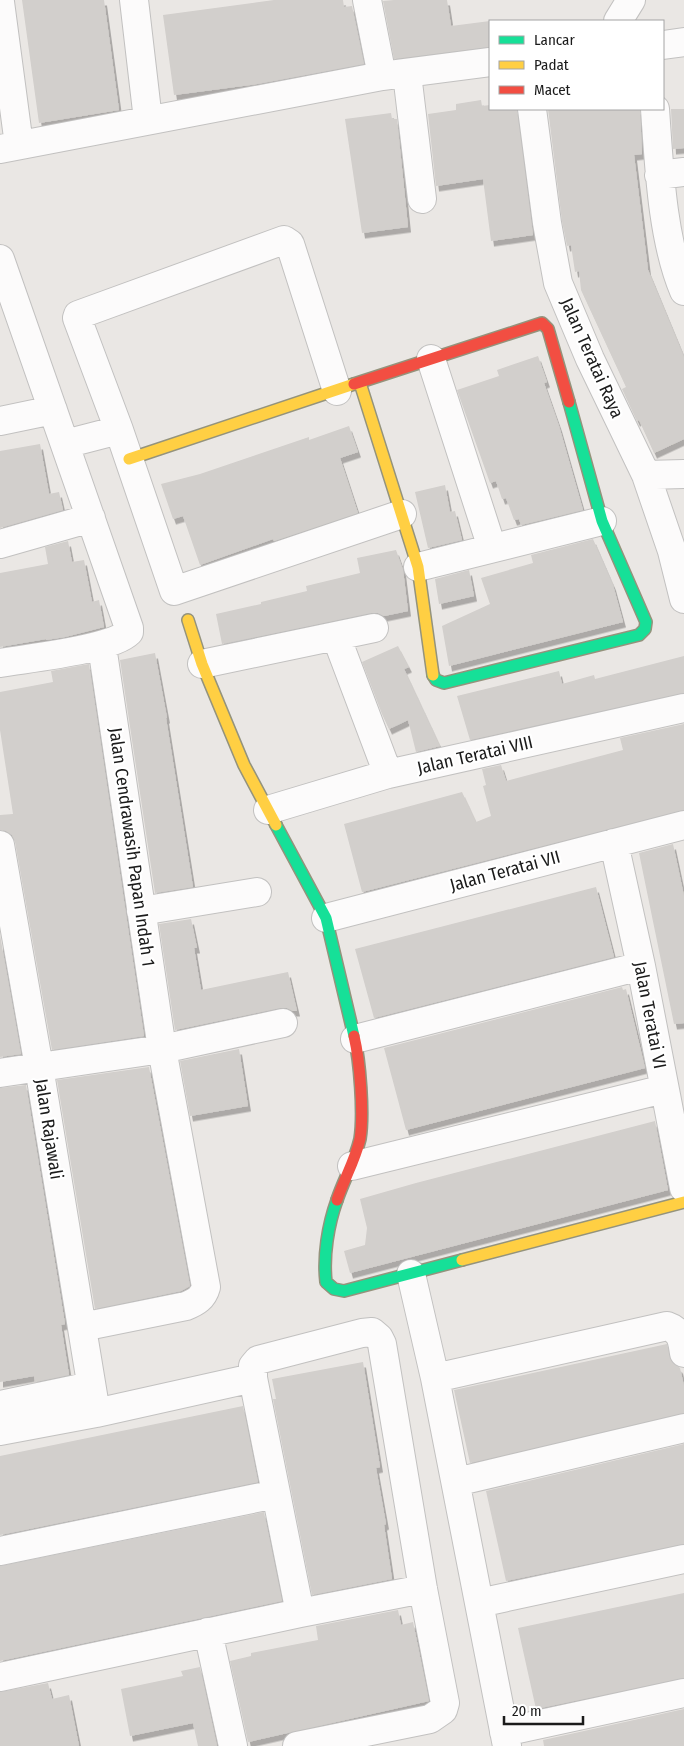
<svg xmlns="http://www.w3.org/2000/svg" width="684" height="1746" viewBox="0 0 684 1746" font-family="'Fira Sans Condensed',sans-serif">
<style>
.building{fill:#d2cfcc;filter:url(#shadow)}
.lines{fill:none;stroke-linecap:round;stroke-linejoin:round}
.street-casing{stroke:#c2c1c0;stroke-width:30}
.fast-casing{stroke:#94937c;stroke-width:14}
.slow-casing{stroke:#94937c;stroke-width:14}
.jam-casing{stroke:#94937c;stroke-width:14}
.street{stroke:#fcfbfb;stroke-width:28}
.fast{stroke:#16e098;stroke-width:11}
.slow{stroke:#ffcf43;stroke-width:11}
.jam{stroke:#f24e42;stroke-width:11}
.labels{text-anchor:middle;stroke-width:4.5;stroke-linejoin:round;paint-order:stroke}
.street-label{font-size:18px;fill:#1b1b1b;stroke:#fff}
</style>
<defs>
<filter id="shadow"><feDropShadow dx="3" dy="5.5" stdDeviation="0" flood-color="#0004"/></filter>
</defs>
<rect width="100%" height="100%" fill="#eae7e4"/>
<path class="building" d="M22,0h82l15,110 -80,13z
M274,0h69l1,7 8,-1 12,58 -107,20 -83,11 -11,-80z
M394,0h53l4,26 39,-5v26l-96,12 -11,-58z
M481,100l1,6 8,-1v4h27l16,126 -42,6 -8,-62 -47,7 -8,-72 28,-4v-6z
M548,109h92l2,45 -8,1 14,115 36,87v82l-30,14 -15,-33 -2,1 -15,-32 4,-2 -45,-97 -2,-19 -4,1 -4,-27 -4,1 -5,-25z
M671,109h13v39l-11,1z
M391,113l1,6h5l11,108 -46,6 -17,-114z
M538,356l9,26 -3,1 15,43 24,84 -62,15 -2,-6 -5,1 -8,-22 -4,1 -6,-18 -6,2 -33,-93 42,-14 -2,-6z
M349,426l9,26 -18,6 18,55 -84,28 -1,-2 -73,26 -17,-49 -10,3 -12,-35 39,-10 109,-37v3z
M40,444l9,50 10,-2 4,18 -63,18v-77z
M445,485l5,27 5,-1 7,29 -34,8 -13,-56z
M593,539l20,46 10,37 -174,44 -7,-40 48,-22 -9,-26 52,-15 -2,-8z
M68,541l4,21 12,-2 8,42 7,-2 5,27 -39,10 -19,3v-1l-46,8v-74l48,-9 -3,-17z
M396,550l7,20 5,41 -24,5 -6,-3h-7l-149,31 -6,-30 45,-10v-2l46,-11 -1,-5 54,-13 -3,-15z
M469,570l5,26 -35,8 -4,-25z
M398,646l11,21 -5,2 36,77 -24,6 -8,-32 -19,9 -7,-15 -20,-52z
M155,653l12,65h-1l27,169 -38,6 -35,-233z
M684,656v37l-214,47 -13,-44 102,-25 3,13 32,-9 1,4z
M89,664l55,372 -92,14 -37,-208 -3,-7 -6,-4 -6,-1v-15l13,-1 -13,-84v-38l53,-10 -2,-11z
M684,724v86l-322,82 -18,-68 118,-32 14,30 15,-6 -8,-30 3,-1 -4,-16 19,-4 5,16 117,-31 -3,-12z
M673,844l11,52v127l-10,1 -35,-171z
M596,887l18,70 -240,61 -19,-69z
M191,919l6,29h-3l7,42 87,-18 9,39h-4l-6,-3h-7l-105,22 -16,-106z
M0,935l21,119 -21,3z
M622,987l1,3 3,-1 19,79 -239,62 -22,-82z
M239,1049l9,57 -58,10 -10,-55z
M149,1067l41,219 -9,5 -86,18 -38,-229z
M26,1085l39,239 -4,1 8,50 -34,7 -1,-6 -34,6v-294z
M655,1121l13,69 -318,83 -6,-22 21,-6 2,-17 -7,-29 56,-16z
M667,1344l5,18 8,6 4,18v27l-214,50 -16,-73z
M363,1362l17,105 -4,1 10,56 -2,1 8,54 -80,16 -39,-196h3l-4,-20z
M243,1406l15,76 -258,53v-79z
M684,1444v100l-178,37 -20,-90z
M264,1512l18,89 -282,60v-95z
M684,1593v85l-148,31 -18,-81z
M398,1610l3,15 12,-3 16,79 -181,41 -18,-81 21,-5v-3l67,-13 -2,-14z
M200,1667l17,79h-19l-5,-23 -63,13 -9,-47 62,-13 -2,-5z
M48,1683l4,16 17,-4 10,51h-79v-54z
M684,1709v37h-140l-1,-6z"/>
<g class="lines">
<defs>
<path id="street" d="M134,0l14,120
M367,0l15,76
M0,2l19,143
M618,21l13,-21
M663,45l21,-3
M407,74l15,125
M532,109l15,114 11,60 32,76 56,116 26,76 12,48
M655,109c4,56 7,130 29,182
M0,149l382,-73 108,-14
M659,175l25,-3
M0,259l129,369v4c-18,18 -101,26 -129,31
M431,359l61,189
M337,391l-47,-147 -6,-4 -206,75 -1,3 42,112 55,161 228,-77
M0,421l53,-11
M65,444l54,-14
M646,475l38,-1
M0,544l91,-26
M418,567l184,-46
M336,636l52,138
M202,664l172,-36
M268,810l120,-36 296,-66
M614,843l27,123 43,222
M0,845l39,222 57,346
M141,911l116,-19
M326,918l358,-93
M355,1039l286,-73
M0,1073l162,-24 121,-26
M352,1166l312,-77
M411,1274l24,104 72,368
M82,1327l104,-21c10,-4 17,-8 20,-19l-44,-238 -60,-403
M435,1378l232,-52c14,5 15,13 17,27
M0,1405l91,-19
M0,1431l96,-18 157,-35
M456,1482l228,-54
M0,1551l276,-57
M479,1603l205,-44
M208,1632l25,114
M0,1677l300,-64 123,-24
M504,1732l180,-39
M297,1746l133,-27 13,-9 2,-7 -22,-114 -41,-245 -3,-6 -7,-6 -10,1 -104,27 -5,6v12l47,235"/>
<path id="fast" d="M433,675l3,5 8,3 195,-48 6,-6 1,-7 -44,-101 -33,-119
M276,825l50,93 28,118
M337,1200c-9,25 -14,56 -11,82l8,7 10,2 118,-31"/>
<path id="slow" d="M360,383l58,184 15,108
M129,459l225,-75
M188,620l14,44 42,101 32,60
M462,1260l222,-58"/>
<path id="jam" d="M354,384l188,-61 6,6 21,73
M337,1200c7,-21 18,-39 23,-61 4,-25 0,-78 -6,-103"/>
</defs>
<use href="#street" class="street-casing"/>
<use href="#fast" class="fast-casing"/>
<use href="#slow" class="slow-casing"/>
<use href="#jam" class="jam-casing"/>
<use href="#street" class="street"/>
<use href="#fast" class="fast"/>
<use href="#slow" class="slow"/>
<use href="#jam" class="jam"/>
</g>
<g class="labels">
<g class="street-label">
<text transform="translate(592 358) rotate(66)" y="6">Jalan Teratai Raya</text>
<text transform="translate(475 755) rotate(-13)" y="6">Jalan Teratai VIII</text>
<text transform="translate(132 847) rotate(82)" y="6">Jalan Cendrawasih Papan Indah 1</text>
<text transform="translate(505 871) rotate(-15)" y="6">Jalan Teratai VII</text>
<text transform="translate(650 1015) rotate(79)" y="6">Jalan Teratai VI</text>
<text transform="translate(49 1129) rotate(81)" y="6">Jalan Rajawali</text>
</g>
</g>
<rect x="489" y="20" width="175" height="90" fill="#ffffff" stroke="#a4a4a4"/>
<rect x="499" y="36" width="25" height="8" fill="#16e098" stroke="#a4a4a4"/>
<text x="534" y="45" font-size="15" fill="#1b1b1b">Lancar</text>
<rect x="499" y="61" width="25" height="8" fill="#ffcf43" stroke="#a4a4a4"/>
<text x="534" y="70" font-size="15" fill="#1b1b1b">Padat</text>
<rect x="499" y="86" width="25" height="8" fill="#f24e42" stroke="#a4a4a4"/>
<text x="534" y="95" font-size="15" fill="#1b1b1b">Macet</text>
<path d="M504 1716v8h79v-8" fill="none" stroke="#1b1b1b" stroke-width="2.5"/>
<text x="512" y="1716" font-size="15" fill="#1b1b1b" stroke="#ffffff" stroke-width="4" paint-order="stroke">20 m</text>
</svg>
